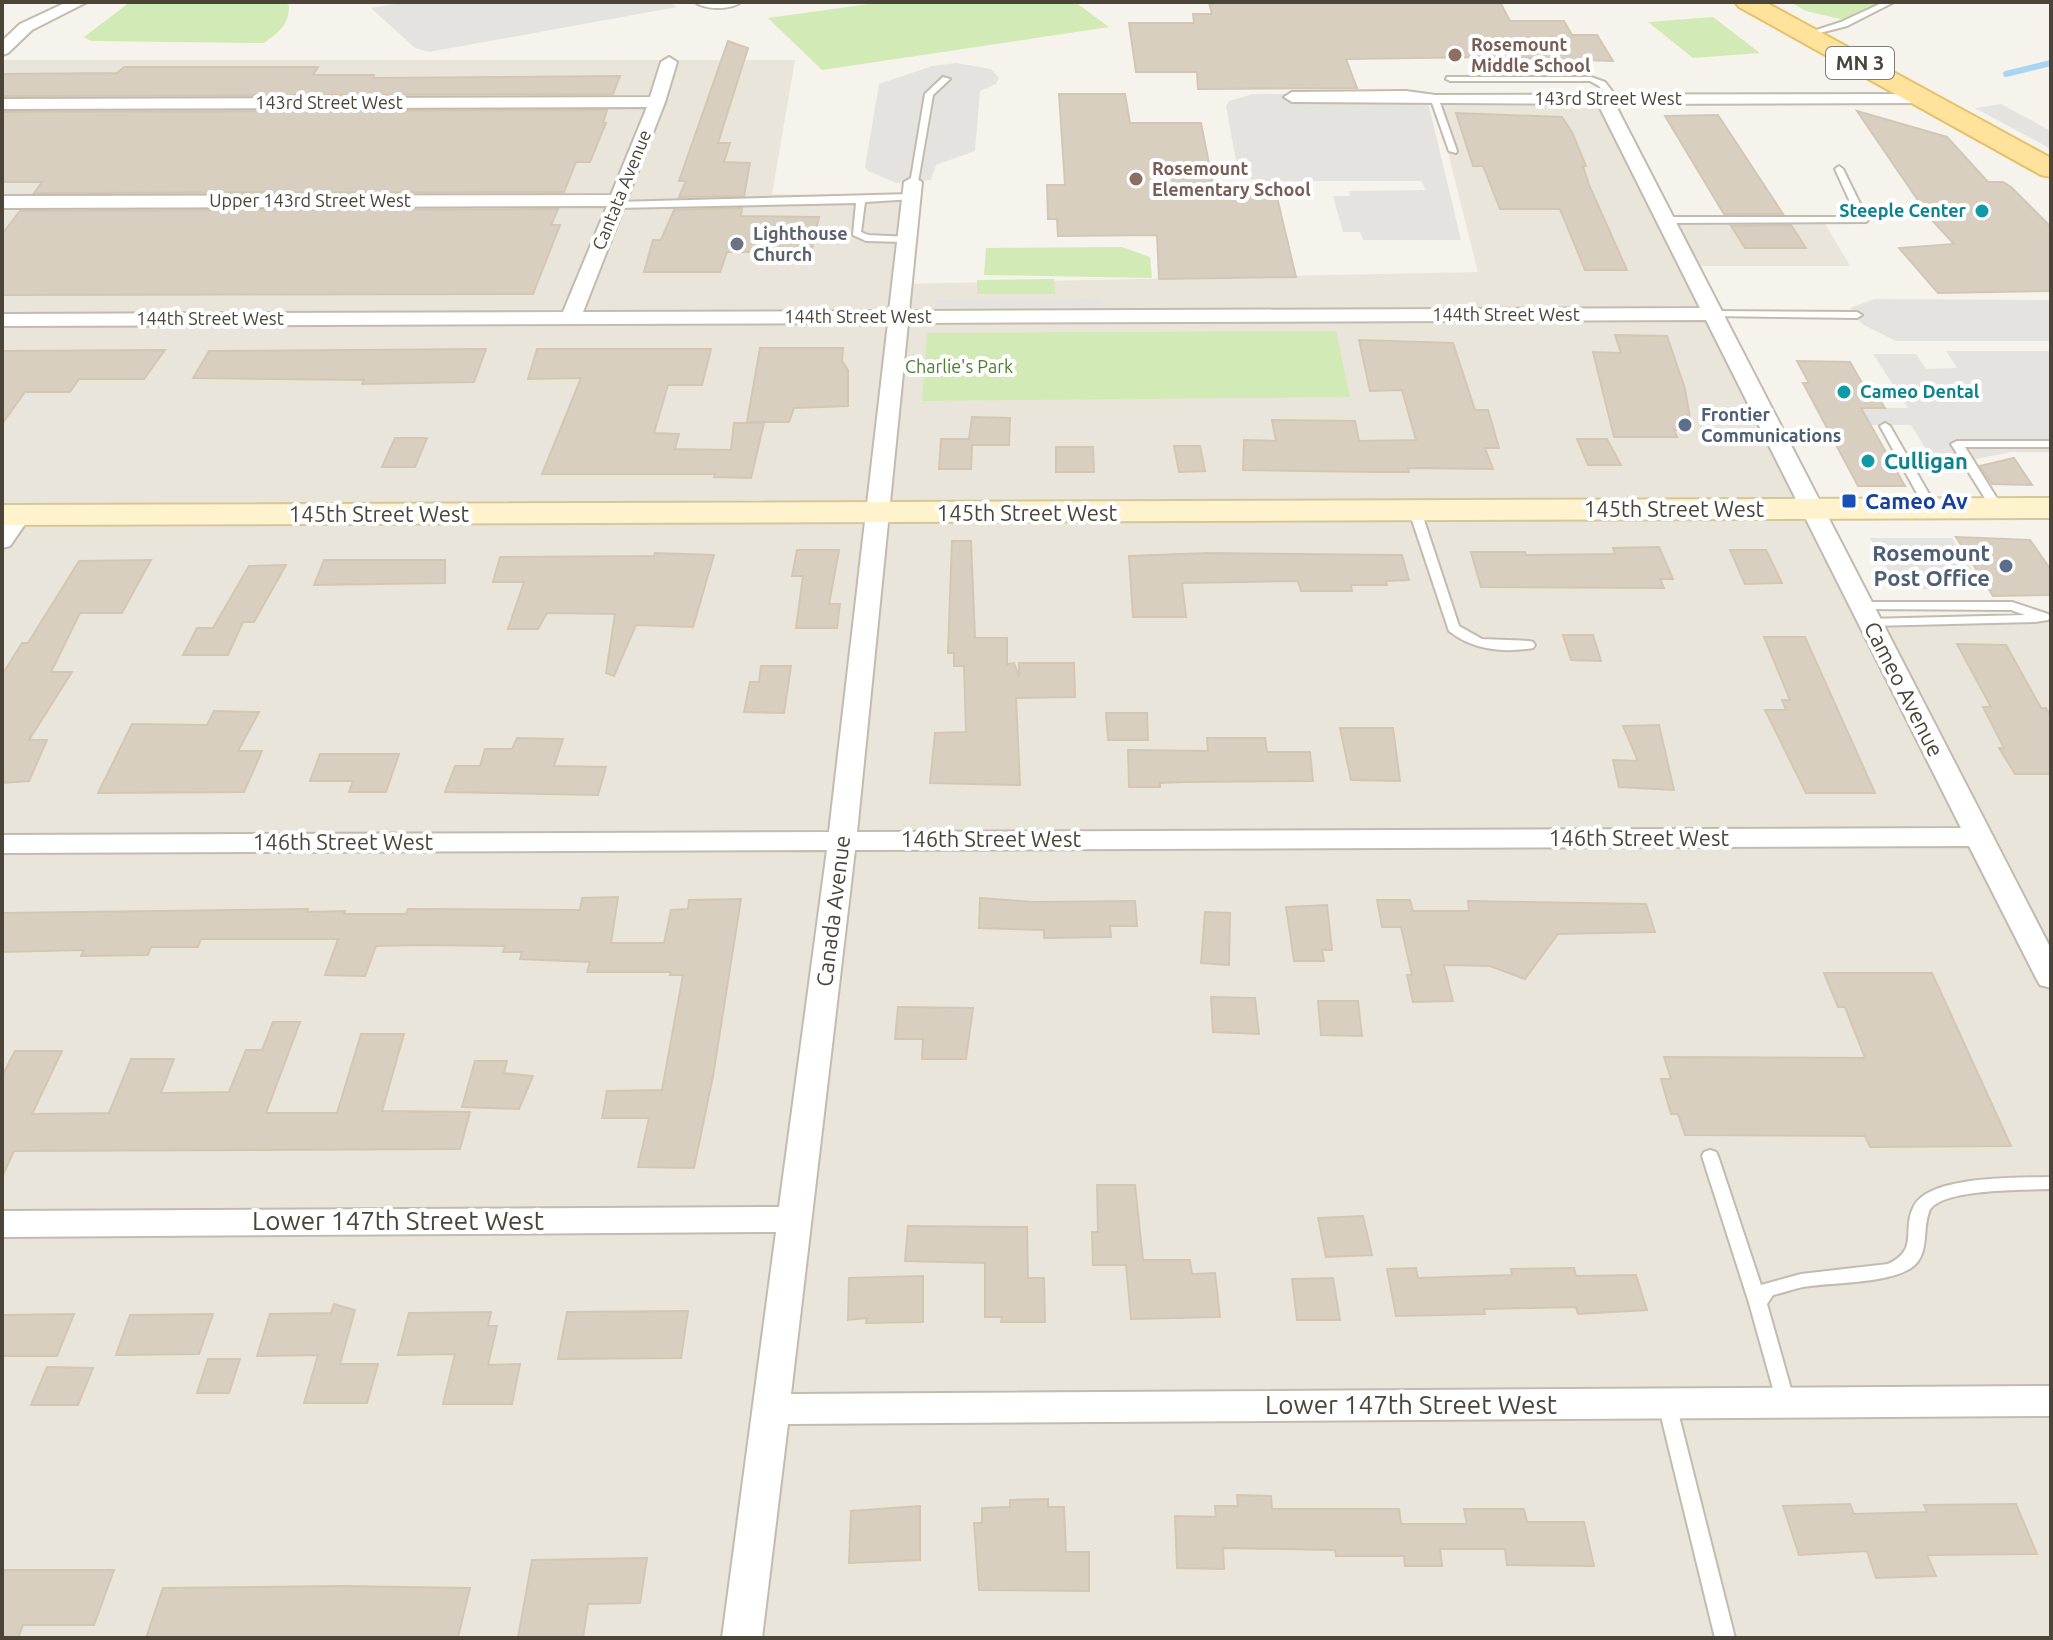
<svg xmlns="http://www.w3.org/2000/svg" width="2053" height="1640" viewBox="0 0 2053 1640" font-family="Ubuntu,sans-serif">
<style>
.residential{fill:#eae5da}
.green{fill:#d2eab5}
.parking{fill:#e5e3e0}
.lines{fill:none;stroke-linecap:round;stroke-linejoin:round}
.stream{stroke:#a9d4f2;stroke-width:6}
.building{fill:#d8cfc1;stroke:#d3c7b4;stroke-width:2}
.lane-casing{stroke:#c2bbae;stroke-width:4}
.street-casing{stroke:#c2bbae;stroke-width:4}
.secondary-casing{stroke:#d6c79b;stroke-width:4}
.primary-casing{stroke:#e6c16a;stroke-width:4}
.lane{fill:#fff;fill-rule:evenodd}
.street{fill:#fff;fill-rule:evenodd}
.secondary{fill:#fff3cd;fill-rule:evenodd}
.primary{fill:#ffe39c;fill-rule:evenodd}
.education-dot{fill:#8d6e63;stroke:#fff;stroke-width:3}
.culture-dot{fill:#0f9aa8;stroke:#fff;stroke-width:3}
.worship-dot{fill:#6b7280;stroke:#fff;stroke-width:3}
.service-dot{fill:#5c6f8a;stroke:#fff;stroke-width:3}
.transit-dot{fill:#1a4fb4;stroke:#fff;stroke-width:3}
.labels{text-anchor:middle;stroke-width:8;stroke-linejoin:round;paint-order:stroke}
.far-education-label{font-size:18px;font-weight:bold;fill:#785e54;stroke:#fff;text-anchor:start}
.far-street-label{font-size:18px;fill:#4b4439;stroke:#fff}
.far-culture-label{font-size:18px;font-weight:bold;fill:#0d838f;stroke:#fff;text-anchor:end}
.far-worship-label{font-size:18px;font-weight:bold;fill:#5b616d;stroke:#fff;text-anchor:start}
.far-park-label{font-size:18px;fill:#4a7f2a;stroke:#fff}
.far-service-label{font-size:18px;font-weight:bold;fill:#4e5e75;stroke:#fff;text-anchor:start}
.shield{fill:#fff;stroke:#817c74;stroke-width:2}
.shield-label{font-size:20px;font-weight:bold;fill:#4b4439}
.culture-label{font-size:22px;font-weight:bold;fill:#0d838f;stroke:#fff;text-anchor:start}
.transit-label{font-size:22px;font-weight:bold;fill:#164399;stroke:#fff;text-anchor:start}
.street-label{font-size:22px;fill:#4b4439;stroke:#fff}
.service-label{font-size:22px;font-weight:bold;fill:#4e5e75;stroke:#fff;text-anchor:end}
.near-street-label{font-size:26px;fill:#4b4439;stroke:#fff}
</style>
<rect width="100%" height="100%" fill="#f6f3ec"/>
<path class="residential" d="M2,60h793l-23,134 139,3 -10,87 577,-12 -43,-172 179,-1 52,121h157l27,46h-161l111,242 70,114 181,-3v1019h-2049z"/>
<path class="green" d="M130,2h155l4,4c0,19 -11,27 -25,37l-173,-2 -7,-4z
M883,2h192l34,25 -287,43 -54,-52z
M1790,2h100l-41,19 -43,-10z
M1713,17l47,36 -67,5 -45,-36z
M1122,247l28,10 2,21 -168,-3 2,-27z
M1054,279l1,15h-78v-14z
M1336,331l14,66 -428,4 5,-68z"/>
<path class="parking" d="M407,2h262l8,5 -248,45 -14,-4 -44,-40z
M956,63l35,6 8,9 -3,6 -16,7 -5,60 -39,14 -5,15 -35,3 -28,-12 -3,-4 14,-83 53,-18z
M1253,94h173l35,146h-98l-3,-8h-17l-10,-36h17l-1,-5 76,-1 -3,-9h-165l-11,-4 -8,-5 -12,-66 3,-5z
M2001,104l50,27v18l-76,-41z
M1102,299l1,8h-168l1,-7z
M1875,299l176,1v41h-155l-34,-17 -12,-16z
M1946,351h105v101h-40l-74,15 -26,-42h-40l-10,-17h47l-35,-54h43l10,15 31,-1z
M1870,538h82l32,51h-85z"/>
<g class="lines">
<path class="stream" d="M2006,74l45,-11"/>
</g>
<path class="building" d="M1209,2h291l10,19h54l8,14h25l16,26 -129,-4 -138,2 11,29 -159,1 -1,-17h-61l-7,-49h65l-1,-9h19z
M728,41l20,7 -30,95h12l-6,19 26,1 -6,33 -65,1 7,-16h-7z
M124,67h194l-5,8h61l-1,3 247,-2 -7,18 -611,2v-22l115,-1z
M1059,94h66l5,29h71l14,71 61,-1 20,84 -137,2 -2,-44 -99,1 -1,-17h-9l-1,-34h18z
M607,110l-4,13h3l-16,39h-14l-12,30 -530,1 8,-11h-40v-70z
M1857,111l90,26 41,45h15l8,5 40,40v64l-113,2 -39,-45 55,-4 -24,-26h4l-17,-19z
M1456,113l106,4 10,15 14,34h-3l6,19 38,85h-42l-25,-61h-60l-17,-43h-10z
M1718,115l65,99h-59l-59,-98z
M742,208l-1,8 78,1 -7,32h-51v3h-34l-7,20h-76l9,-32h8l13,-30z
M558,209l-7,16h9l-27,69 -531,1v-61l18,-23z
M1791,225l15,23h-61l-14,-22z
M1615,335l52,1 18,53 7,41h-18l3,7h-63l-21,-85 28,1z
M1359,340l94,3 22,67h13l11,38h-14l8,21 -85,-1 1,4h-33l-133,-2 1,-30 32,1 -4,-21 83,1 4,20 57,-1 -14,-50 -32,1z
M760,348h83l-1,13 6,9v36l-54,2 -5,14h-42z
M486,349l-12,33 -112,2 2,-4 -171,-2 16,-27z
M537,349h174l-9,36h-34l-14,48 25,1 -4,15 56,1 3,-27h30l-13,55 -37,-1 1,-3h-173l39,-96 -53,1z
M165,350l-21,29h-65l-9,13h-45l-23,32v-73z
M1797,361l53,1 12,21h7l16,25h-24l44,78h-47l-55,-103h6z
M972,417l38,1 -1,27h-37l-1,24h-32l2,-30h28z
M395,438h32l-12,29h-33z
M1577,439h30l14,26h-33z
M1174,446h26l5,25 -26,1z
M1056,447h37l1,25h-38z
M2014,458l18,27 -40,-1 -12,-18z
M1956,537l74,3 21,30v25l-58,1z
M952,541h19l4,97h32v26l7,-1 5,14v-14h55l1,34 -59,1 4,87 -90,-2 5,-50 31,-1 -2,-66h-10v-13h-6z
M1659,547l14,32h-13l4,9 -183,-1 -10,-35h54l1,3 89,-1 -2,-6z
M797,550h42l-10,54h11l-3,24h-41l7,-52h-11z
M1730,550h36l16,33 -37,1z
M655,553l59,2 -21,72 -57,-2 -22,51 -8,-3 9,-59 -68,-1 -9,16h-30l16,-47h-31l7,-25 154,-1z
M1207,553l195,2 7,25 -23,1 1,4h-36l1,6h-51l-3,-10 -116,2 4,34h-53l-4,-61z
M151,560l-29,53h-42l-29,59h21l-43,68h18l-18,41 -27,2v-108l20,-32h6l51,-82z
M324,560h121v23l-131,2z
M286,565l-32,57h-11l-15,33h-45l14,-27h16l36,-62z
M1563,635h30l8,26 -30,-1z
M1764,637h41l70,156h-69l-41,-83h21l-4,-10h8z
M1957,644l49,1 35,63h5l5,9v57h-36l-16,-26h5l-21,-41h8z
M761,666h30l-7,47 -40,-1 6,-30h9z
M214,711l45,1 -21,39h24l-18,41 -146,1 34,-69 75,1z
M1106,713h41l1,27h-40z
M1659,725l15,65 -55,-3 -6,-27 25,1 -15,-35z
M1340,728h53l7,53 -49,-1z
M517,738l46,1 -9,27 52,1 -8,28 -153,-3 10,-26h25l5,-17h27z
M1207,738h58l2,14h43l3,29 -128,1 -25,1v4h-31l-1,-37 80,1z
M320,754h79l-13,38h-37l4,-11h-43z
M618,897l-7,46h53l7,-33 17,-1 1,-9 52,-1 -28,177 -19,92 -56,-1 11,-49h-47l5,-27 55,-1 21,-115h-13l1,-3h-84l3,-10 -70,-3 2,-7h-19l2,-6 -85,-1 -44,1 -11,30 -40,-1 13,-36h-137l-3,8h-47l-3,8 -67,1 3,-6 -82,2v-39l306,-4 -1,3 38,-1 -1,3h62l2,-5 172,1 2,-12z
M980,898l54,4 101,-1 2,25h-27l1,11 -67,1v-8l-65,-2z
M1377,900h33l3,11h56l-1,-10 178,3 9,28 -97,2 -33,45 -35,-13 -46,-1 9,36 -40,1 -6,-27h5l-11,-48h-19z
M1327,905l5,45h-10l2,11h-30l-8,-54z
M1205,912l25,1 -1,52 -28,-2z
M1824,973h108l79,173 -141,1 -5,-11 -180,-1 -7,-21h-7l-10,-35h10l-7,-22 201,1 -20,-51h-7z
M1211,997l44,1 4,36 -46,-2z
M1318,1001h40l4,35 -41,-1z
M898,1007l75,1 -7,51h-44l1,-20h-28z
M273,1022h27l-34,91h71l24,-79h43l-22,77 88,1 -10,37 -446,2 -12,26v-101l13,-25h47l-30,63 77,-1 22,-54h43l-13,34 68,-1 17,-42h16z
M475,1061h32l-3,12 29,3 -14,33 -57,-2z
M1097,1185h38l8,75h47l2,14 23,-1 5,44 -89,2 -5,-54h-33l-1,-33h6z
M1363,1216l9,39 -46,2 -8,-39z
M908,1226l119,1 1,51h16l1,44h-44l1,-5h-17v-54l-80,-2z
M1416,1268l2,10 94,-3 -1,-6 63,-1 2,8 60,-1 11,35 -69,4 -2,-7 -92,2 1,5 -89,2 -9,-47z
M923,1276v46l-57,1 1,-5 -19,2 1,-42z
M1333,1278l7,42h-43l-5,-41z
M334,1304l21,6 -15,54h38l-11,39h-63l14,-48 -61,1 13,-42 61,-1z
M688,1311l-7,47 -123,1 9,-47z
M491,1312l-3,14h9l-9,39 32,-1 -8,40h-69l12,-50 -57,1 11,-42z
M74,1314l-17,42h-55v-41z
M213,1314l-14,40 -83,1 14,-40z
M208,1359h32l-11,34h-32z
M47,1367l46,1 -15,37h-47z
M1237,1495l34,1 1,13h127l2,15h66l-3,-15h60l3,13h57l10,44 -87,-1 -2,-16h-65l2,17h-37l-1,-10h-68l-1,-6 -112,-2 1,21 -47,-1 -2,-52 41,1 -1,-11h23z
M1048,1499v8h16l2,45h23v39l-110,-1 -5,-67h8v-15l28,-1v-7z
M1850,1504l4,10 73,-2 -3,-7 92,-1 21,50 -110,1 9,21 -60,2 -9,-27 -68,4 -16,-49z
M920,1506v54l-71,3 2,-52z
M647,1558l-7,45 -52,1 -5,34h-65l14,-78z
M2,1570h112l-20,55h-71l-5,13h-16z
M342,1586l128,2 -12,49 -312,1 17,-50z"/>
<g class="lines">
<defs>
<path id="lane" d="M1884,2h10l-47,24 -39,10 -4,-2 37,-12z
M943,77l7,2 -17,16 -15,87 -8,2 15,-90z
M1447,77h144l14,5 13,17 -7,2 -12,-15 -9,-5h-140l-4,-2z
M1435,97l4,3 18,51 -1,2 -7,-2 -18,-51z
M1839,166l4,3 25,51 -2,2 -200,1 -5,-3 5,-3h191l-22,-48z
M911,194l3,1v4l-49,3 -4,30 7,3 41,2 2,2 -5,3 -40,-1 -13,-6 3,-32 -240,5 -5,-3 5,-3z
M1713,311l144,1 5,3 -5,3 -148,-2v-4z
M1885,423l5,3 47,82 -2,2h-8l-2,-2 -45,-82z
M1957,441h94v6h-86l38,61 -6,3 -6,-3 -40,-64z
M1415,508l6,3 38,115 23,13 47,2 4,1 2,3 -2,3c-28,5 -61,2 -84,-17l-40,-120z
M1862,602h150l36,12 2,3 -2,3 -13,2 -165,4 -6,-4 2,-3 159,-4 -14,-5 -153,-1 -2,-3 2,-3z
M1710,1150l6,2 2,4 43,129 40,-11 87,-10c32,-15 13,-34 26,-58 16,-31 106,-28 137,-29v12c-23,1 -114,-1 -122,23 -7,19 1,43 -18,56 -24,16 -79,14 -108,19 -10,2 -20,6 -30,8l-6,9 28,99 -2,5 -7,2 -7,-2 -2,-5 -28,-100 -47,-147 2,-4z
M1667,1397l7,2 2,5 59,234h-20l-57,-234 2,-5z"/>
<path id="street" d="M67,2h20l-55,28 -24,23 -6,2v-14l18,-17z
M695,2h46c-10,8 -36,8 -46,0z
M669,57l8,5 -12,40 -82,210 306,-1 15,-129 9,-5 9,5 -13,129 791,-3 -102,-204 -306,-2 -8,-5 8,-5 114,-1 29,4 495,-1 2,4 -2,4 -6,1 -309,1 436,845v39l-11,-3 -4,-7 -67,-132 -1114,4 -64,544 1260,-8v30l-1263,8 -26,214h-40l54,-406 -774,5v-26l777,-4 48,-357 -825,3v-18l827,-3 59,-509 -886,3v-12l561,-2 44,-106 -605,2v-12l609,-1 36,-88 -645,2v-10l648,-2 11,-35zM1706,320l255,508 -1104,4 51,-509z
M20,507l8,2 4,5 -22,32 -8,2v-25l10,-14z"/>
<path id="secondary" d="M2051,498v20l-2049,7v-20z"/>
<path id="primary" d="M1735,2h30l286,156v19l-10,-2 -302,-168z"/>
</defs>
<use href="#lane" class="lane-casing"/>
<use href="#street" class="street-casing"/>
<use href="#secondary" class="secondary-casing"/>
<use href="#primary" class="primary-casing"/>
<use href="#lane" class="lane"/>
<use href="#street" class="street"/>
<use href="#secondary" class="secondary"/>
<use href="#primary" class="primary"/>
</g>
<g class="education-dot">
<circle cx="1455" cy="55" r="8"/>
<circle cx="1136" cy="179" r="8"/>
</g>
<g class="culture-dot">
<circle cx="1982" cy="211" r="8"/>
<circle cx="1844" cy="392" r="8"/>
<circle cx="1868" cy="461" r="8"/>
</g>
<circle class="worship-dot" cx="737" cy="244" r="8"/>
<g class="service-dot">
<circle cx="1685" cy="425" r="8"/>
<circle cx="2006" cy="566" r="8"/>
</g>
<rect class="transit-dot" x="1841" y="493" width="16" height="16" rx="4"/>
<g class="labels">
<g class="far-education-label">
<text x="1471" y="51">Rosemount<tspan x="1471" dy="21">Middle School</tspan></text>
<text x="1152" y="175">Rosemount<tspan x="1152" dy="21">Elementary School</tspan></text>
</g>
<g class="far-street-label">
<text x="1608" y="105">143rd Street West</text>
<text x="329" y="109">143rd Street West</text>
<text transform="translate(622 190) rotate(-68)" y="6">Cantata Avenue</text>
<text x="310" y="207">Upper 143rd Street West</text>
<text x="1506" y="321">144th Street West</text>
<text x="858" y="323">144th Street West</text>
<text x="210" y="325">144th Street West</text>
</g>
<g class="far-culture-label">
<text x="1966" y="217">Steeple Center</text>
<text x="1860" y="398" text-anchor="start">Cameo Dental</text>
</g>
<g class="far-worship-label">
<text x="753" y="240">Lighthouse<tspan x="753" dy="21">Church</tspan></text>
</g>
<g class="far-park-label">
<text x="959" y="373">Charlie's Park</text>
</g>
<g class="far-service-label">
<text x="1701" y="421">Frontier<tspan x="1701" dy="21">Communications</tspan></text>
</g>
<rect class="shield" x="1826" y="47" width="68" height="32" rx="6"/>
<g class="shield-label">
<text x="1860" y="70">MN 3</text>
</g>
<g class="culture-label">
<text x="1884" y="469">Culligan</text>
</g>
<g class="transit-label">
<text x="1865" y="509">Cameo Av</text>
</g>
<g class="street-label">
<text x="1674" y="517">145th Street West</text>
<text x="1027" y="521">145th Street West</text>
<text x="379" y="522">145th Street West</text>
<text transform="translate(1904 689) rotate(63)" y="8">Cameo Avenue</text>
<text x="1639" y="846">146th Street West</text>
<text x="991" y="847">146th Street West</text>
<text x="343" y="850">146th Street West</text>
<text transform="translate(833 911) rotate(-83)" y="8">Canada Avenue</text>
</g>
<g class="service-label">
<text x="1990" y="561">Rosemount<tspan x="1990" dy="25">Post Office</tspan></text>
</g>
<g class="near-street-label">
<text x="398" y="1230">Lower 147th Street West</text>
<text x="1411" y="1414">Lower 147th Street West</text>
</g>
</g>
<rect width="2053" height="1640" fill="none" stroke="#4b4439" stroke-width="8"/>
</svg>
